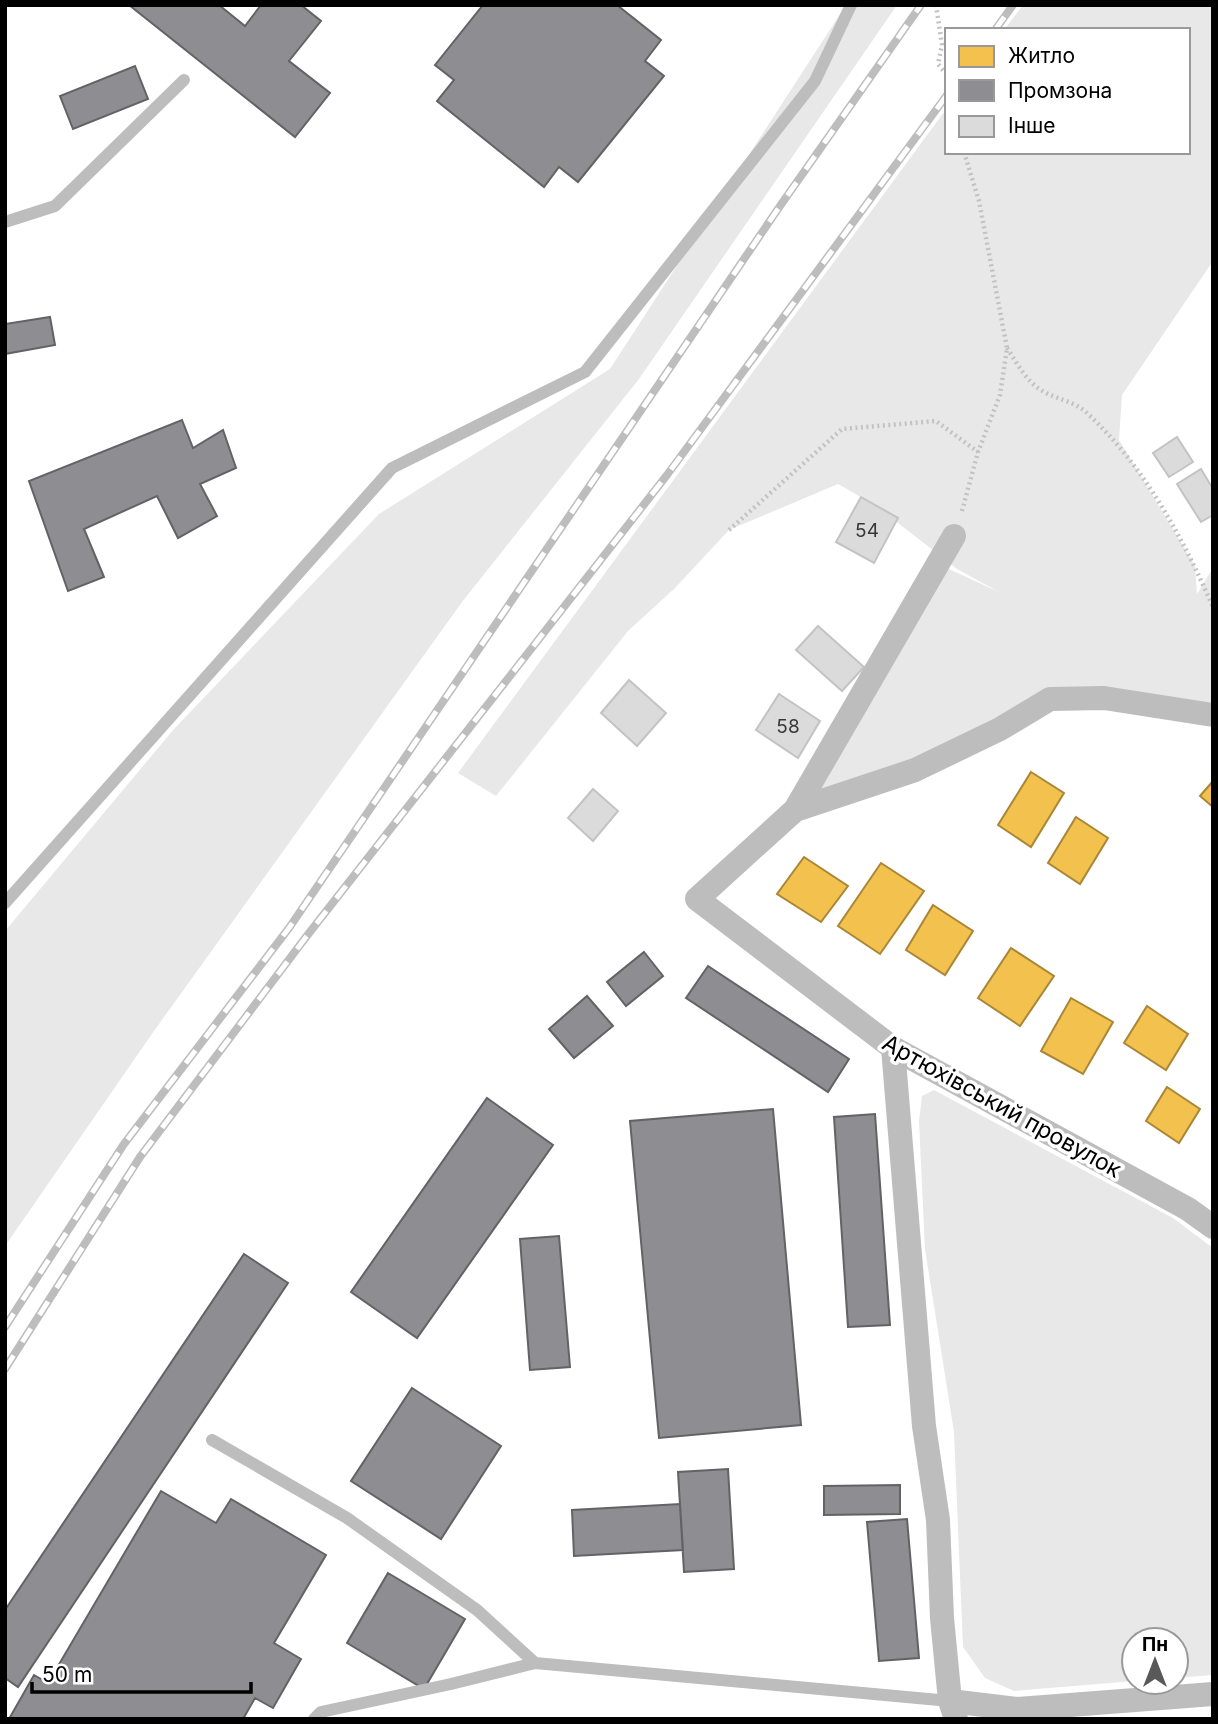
<svg xmlns="http://www.w3.org/2000/svg" width="1218" height="1724" viewBox="0 0 1218 1724" font-family="Inter,sans-serif">
<style>
.green{fill:#e8e8e8}
.homes{fill:#f2c14e;stroke:#a98737;stroke-width:2}
.industry{fill:#8d8d92;stroke:#636366;stroke-width:2}
.building{fill:#dbdbdb;stroke:#c3c3c3;stroke-width:2}
.lines{fill:none;stroke-linecap:round;stroke-linejoin:round}
.path{stroke:#c2c2c2;stroke-width:4.5;stroke-dasharray:2 3.5;stroke-linecap:butt}
.service{stroke:#bdbdbd;stroke-width:12}
.minor{stroke:#bdbdbd;stroke-width:24}
.rail-casing{stroke:#bdbdbd;stroke-width:8}
.rail{stroke:#fff;stroke-width:5;stroke-dasharray:16;stroke-linecap:butt}
.labels{text-anchor:middle;stroke-width:7;stroke-linejoin:round;paint-order:stroke}
.number-label{font-size:19px;fill:#373737}
.street-label{font-size:23px;fill:#000;stroke:#fff}
</style>
<rect width="100%" height="100%" fill="#fff"/>
<path class="green" d="M846,5h51l-258,374 -177,223 -308,429 -149,215v-315l169,-202 205,-215 231,-145z
M1023,5h190v256l-91,134 -3,45 76,126 2,28 16,-26v145l-115,-23 -303,120 143,-246 61,28 -42,-23 -82,-64 -37,-21 -109,46 -54,58 -47,43 -132,165 -38,-23 489,-665v44h241v-122h-184z
M934,1090l239,128 40,30v427l-37,3v-38h-42v41l-120,10 -29,-13 -22,-31 -9,-215 -29,-183 -6,-128 3,-25z"/>
<path class="homes" d="M1031,772l33,21 -33,54 -33,-22z
M1213,781v26l-13,-11z
M1076,817l32,21 -28,46 -32,-21z
M804,857l44,29 -27,36 -44,-28z
M881,863l43,28 -44,63 -42,-28z
M933,905l40,26 -28,44 -39,-25z
M1011,948l43,28 -34,50 -42,-28z
M1071,998l42,24 -30,52 -42,-23z
M1147,1006l41,28 -22,36 -42,-27z
M1167,1087l33,22 -21,34 -33,-22z"/>
<path class="industry" d="M129,5h90l26,21 16,-21h40l20,16 -32,40 41,32 -35,44z
M483,5h134l44,35 -16,21 19,15 -86,106 -19,-15 -15,20 -107,-86 17,-21 -19,-15z
M135,66l13,33 -75,30 -13,-33z
M50,317l5,28 -50,9v-30z
M182,420l11,28 30,-18 13,38 -36,16 17,32 -39,22 -21,-42 -73,33 20,48 -36,14 -39,-110z
M644,952l19,24 -37,30 -19,-24z
M708,966l141,93 -21,33 -142,-94z
M587,996l26,30 -39,32 -25,-29z
M487,1098l66,47 -136,193 -66,-46z
M773,1109l28,316 -142,13 -29,-317z
M875,1114l15,211 -42,2 -14,-210z
M559,1236l11,131 -40,3 -10,-131z
M244,1254l44,29 -270,404 -13,-9v-68z
M412,1388l89,58 -60,93 -90,-58z
M728,1469l6,100 -50,3 -6,-100z
M900,1485v29l-76,1v-29z
M161,1491l55,32 15,-24 95,56 -52,88 27,16 -28,49 -18,-10 -12,21h-234l25,-44 14,8z
M680,1504l3,46 -109,6 -2,-46z
M907,1519l12,139 -40,3 -12,-139z
M388,1573l77,46 -41,70 -77,-46z"/>
<path class="building" d="M1177,437l16,25 -24,15 -16,-24z
M1201,469l12,20v26l-12,7 -24,-38z
M861,497l37,21 -24,45 -38,-21z
M818,626l46,41 -22,24 -46,-41z
M629,680l37,33 -29,33 -36,-33z
M779,694l41,27 -22,37 -42,-28z
M593,789l25,22 -25,30 -25,-23z"/>
<g class="lines">
<path class="path" d="M936,5l6,40 -4,19 9,11
M1007,348c10,15 19,33 34,42 15,10 33,10 47,24 56,52 95,124 125,193
M962,511l16,-59 22,-57 7,-47 -28,-147 -15,-49
M729,530l113,-101 94,-8 42,31"/>
<path class="service" d="M5,222l50,-16 129,-126
M5,903l387,-435 193,-96 230,-291 36,-76
M212,1440l135,78 130,92 58,53
M314,1719l7,-7 130,-28 84,-21 415,38"/>
<path class="minor" d="M1213,715l-109,-17 -54,1 -50,30 -85,41 -120,40 -98,89 196,149 295,161 25,18
M795,810l159,-274
M893,1048l31,378 14,94 4,98 8,83 6,18
M950,1701l68,8 195,-15"/>
<defs>
<path id="rail" d="M995,30l18,-25
M5,1327l119,-183 165,-216 491,-722 141,-201
M5,1369l135,-212 166,-220 361,-462 280,-380"/>
</defs>
<use href="#rail" class="rail-casing"/>
<use href="#rail" class="rail"/>
</g>
<g class="labels">
<g class="number-label">
<text x="867" y="537">54</text>
<text x="788" y="733">58</text>
</g>
<g class="street-label">
<text transform="translate(1002 1106) rotate(29)" y="8">Артюхівський провулок</text>
</g>
</g>
<rect width="1218" height="1724" fill="none" stroke="#000000" stroke-width="14"/>
<rect x="945" y="28" width="245" height="126" fill="#ffffff" stroke="#999999" stroke-width="2"/>
<rect x="959" y="46" width="35" height="21" fill="#f2c14e" stroke="#999999" stroke-width="2"/>
<text x="1008" y="63" font-size="21" fill="#000000">Житло</text>
<rect x="959" y="80" width="35" height="21" fill="#8d8d92" stroke="#999999" stroke-width="2"/>
<text x="1008" y="98" font-size="21" fill="#000000">Промзона</text>
<rect x="959" y="116" width="35" height="21" fill="#dbdbdb" stroke="#999999" stroke-width="2"/>
<text x="1008" y="133" font-size="21" fill="#000000">Інше</text>
<g transform="translate(1155 1661)"><circle r="33" fill="#ffffff" stroke="#999999" stroke-width="2"/>
<path d="M0-5L12 26L0 18L-12 26Z" fill="#595959"/>
<text y="-10" font-size="19" font-weight="bold" text-anchor="middle" fill="#000000">Пн</text>
</g>
<path d="M32 1682v10h219v-10" fill="none" stroke="#000000" stroke-width="3.5"/>
<text x="42" y="1682" font-size="21" fill="#000000" stroke="#ffffff" stroke-width="5" paint-order="stroke">50 m</text>
</svg>
